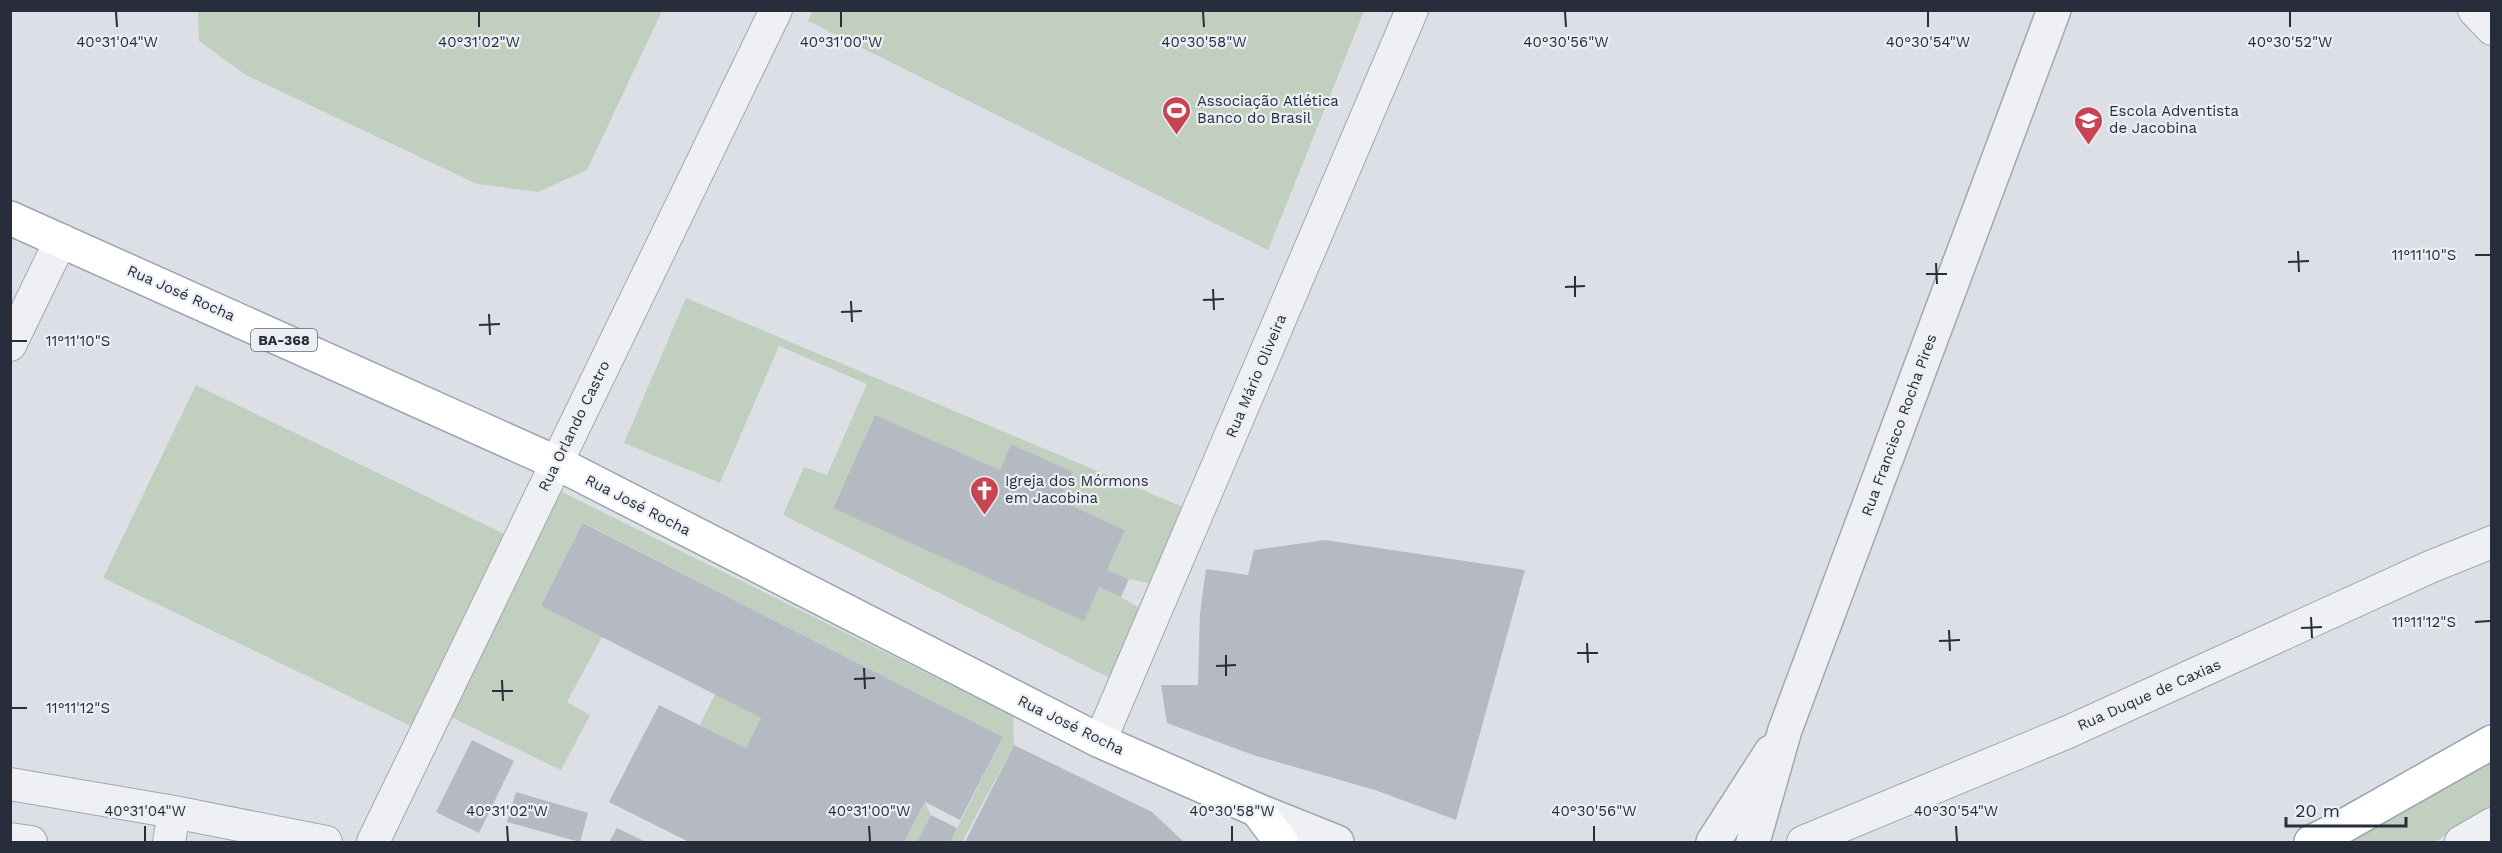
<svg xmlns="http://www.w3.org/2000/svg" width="2502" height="853" viewBox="0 0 2502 853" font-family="'Work Sans',sans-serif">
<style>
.green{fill:#c1cfbe}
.building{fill:#b4b9c2}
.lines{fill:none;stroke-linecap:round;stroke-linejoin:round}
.minor-casing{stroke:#a2a7af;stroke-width:34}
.tertiary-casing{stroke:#a2a7af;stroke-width:36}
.primary-casing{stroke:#9ca4b1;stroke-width:36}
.minor{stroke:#eff0f4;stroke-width:32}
.tertiary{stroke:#eff0f4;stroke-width:33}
.primary{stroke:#fff;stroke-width:33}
.ticks{fill:none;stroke:#272d3b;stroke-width:2}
.labels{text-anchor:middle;stroke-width:4.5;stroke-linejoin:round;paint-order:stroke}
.shield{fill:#ebeff4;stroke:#626772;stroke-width:1.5}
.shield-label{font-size:14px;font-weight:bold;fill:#272d3b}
.poi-label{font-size:15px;fill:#272d3b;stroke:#ebeff4;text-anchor:start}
.street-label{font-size:15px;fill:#272d3b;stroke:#ebeff4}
.ticks-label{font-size:15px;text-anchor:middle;fill:#272d3b;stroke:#ebeff4;stroke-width:4.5;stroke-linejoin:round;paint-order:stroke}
</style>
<rect width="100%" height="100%" fill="#dce0e6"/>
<path class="green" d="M813,10h551v1l-96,239 -460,-229z
M198,11v-1l464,1 -75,159 -49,22 -61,-8 -231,-109 -47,-34z
M686,298l511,215 -31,74 -37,-8 -22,-9 18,-40 -66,-30 13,-28 -61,-28 -11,26 -125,-55 -42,92 251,113 15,-33 22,10 32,19 -29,69 -341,-170 21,-48 23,8 40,-91 -88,-38 -59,137 -96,-40z
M196,385l308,149 -93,192 -308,-148z
M546,484l467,232 1,29 -52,97h-12l53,-105 -419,-214 -43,83 61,31 -35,65 23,13 -29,55 -125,-60z
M715,694l46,24 -15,30 -46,-23z
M2491,752v54l-56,36h-96z
M925,802l6,13 -14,27h-13z"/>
<path class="building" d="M875,415l125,55 11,-26 62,28 -14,28 66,30 -18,40 22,9 -8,18 -22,-10 -15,34 -251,-113z
M583,523l420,214 -43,83 -35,-18 -21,40h-215l-80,-40 50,-97 87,43 15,-30 -220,-112z
M1325,540l200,30 -69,250 -81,-30 -122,-35 -86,-32 -6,-38h37l2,-72 6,-44 42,6 6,-25z
M472,740l42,21 -35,72 -43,-21z
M1014,745l138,67 32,30h-219z
M516,792l72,21 -8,29 -73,-20z
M931,815l26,13 -7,14h-33z
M617,828l29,14h-37z"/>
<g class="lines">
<defs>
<path id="minor" d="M2474,10l18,19
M10,345l51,-105
M1100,741l312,-731
M10,784l164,28 152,30
M10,839l21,3
M169,842l5,-30
M373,842l403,-832
M1803,842l265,-110 362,-165 62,-25
M2461,842l31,-18"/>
<path id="tertiary" d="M1257,810l80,32
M1713,842l58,-90
M1753,842l32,-112 269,-720"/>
<path id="primary" d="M10,218l547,245 543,278 157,69 24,32
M2311,842l29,-14 152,-86"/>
</defs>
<use href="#minor" class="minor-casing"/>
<use href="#tertiary" class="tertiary-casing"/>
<use href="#primary" class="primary-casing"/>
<use href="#minor" class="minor"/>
<use href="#tertiary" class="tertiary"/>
<use href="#primary" class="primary"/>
</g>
<path class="ticks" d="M116,12l1,15M479,12v15M841,12v15M1203,12l1,15M1565,12l1,15M1928,12v15M2290,12v15M2298,251l1,21M2475,255h15M2288,262l21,-1M1936,263l1,21M1926,274h21M1575,276v21M1565,287l20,-1M1213,289l1,21M1203,300l21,-1M851,301l1,21M841,312l21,-1M489,314l1,21M479,325l21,-1M12,341h15M2311,617l1,21M2475,622l15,-1M2301,628l21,-1M1949,630l1,21M1939,641l21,-1M1587,643l1,20M1577,653h21M1226,655v21M1216,666l20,-1M864,668l1,21M854,679l21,-1M502,680l1,21M492,691h21M12,708h15M145,826v15M507,826l1,15M869,826l1,15M1232,826v15M1594,826v15M1956,826l1,15"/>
<defs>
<symbol id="stadium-pin" viewBox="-11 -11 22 30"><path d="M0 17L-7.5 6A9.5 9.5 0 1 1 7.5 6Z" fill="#c74552" stroke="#ebeff4"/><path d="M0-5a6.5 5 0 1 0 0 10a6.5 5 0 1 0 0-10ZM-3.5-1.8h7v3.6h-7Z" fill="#fff"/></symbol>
<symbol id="school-pin" viewBox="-11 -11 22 30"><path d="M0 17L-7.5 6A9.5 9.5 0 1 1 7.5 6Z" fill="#c74552" stroke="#ebeff4"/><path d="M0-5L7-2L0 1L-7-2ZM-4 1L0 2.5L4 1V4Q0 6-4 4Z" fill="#fff"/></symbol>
<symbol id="church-pin" viewBox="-11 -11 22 30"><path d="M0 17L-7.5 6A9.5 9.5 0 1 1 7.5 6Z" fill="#c74552" stroke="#ebeff4"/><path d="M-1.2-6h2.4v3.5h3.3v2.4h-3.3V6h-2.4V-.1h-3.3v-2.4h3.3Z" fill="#fff"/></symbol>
</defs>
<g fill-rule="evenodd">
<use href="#stadium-pin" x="1160" y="94" width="33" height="45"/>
<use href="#school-pin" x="2072" y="104" width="33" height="45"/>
<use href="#church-pin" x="968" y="474" width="33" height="45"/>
</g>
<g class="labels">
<rect class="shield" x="251" y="329" width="66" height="22" rx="4.5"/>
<g class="shield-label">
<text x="284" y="345">BA-368</text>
</g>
<g class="poi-label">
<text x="1197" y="106">Associação Atlética<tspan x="1197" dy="17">Banco do Brasil</tspan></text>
<text x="2109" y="116">Escola Adventista<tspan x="2109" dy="17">de Jacobina</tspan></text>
<text x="1005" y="486">Igreja dos Mórmons<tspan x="1005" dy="17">em Jacobina</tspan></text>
</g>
<g class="street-label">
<text transform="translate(181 293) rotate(24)" y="5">Rua José Rocha</text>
<text transform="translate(1256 376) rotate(-67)" y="5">Rua Mário Oliveira</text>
<text transform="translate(1899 425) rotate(-70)" y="5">Rua Francisco Rocha Pires</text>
<text transform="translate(574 426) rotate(-64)" y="5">Rua Orlando Castro</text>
<text transform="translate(638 505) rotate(27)" y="5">Rua José Rocha</text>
<text transform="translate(2149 695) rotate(-24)" y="5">Rua Duque de Caxias</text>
<text transform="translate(1071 725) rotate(26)" y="5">Rua José Rocha</text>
</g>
</g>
<g class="ticks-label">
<text x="117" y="47">40°31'04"W</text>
<text x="479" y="47">40°31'02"W</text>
<text x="841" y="47">40°31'00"W</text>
<text x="1204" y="47">40°30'58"W</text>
<text x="1566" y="47">40°30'56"W</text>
<text x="1928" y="47">40°30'54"W</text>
<text x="2290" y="47">40°30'52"W</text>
<text x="2424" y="260">11°11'10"S</text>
<text x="78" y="346">11°11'10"S</text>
<text x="2424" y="627">11°11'12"S</text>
<text x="78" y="713">11°11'12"S</text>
<text x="145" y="816">40°31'04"W</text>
<text x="507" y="816">40°31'02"W</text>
<text x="869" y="816">40°31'00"W</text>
<text x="1232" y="816">40°30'58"W</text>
<text x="1594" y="816">40°30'56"W</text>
<text x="1956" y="816">40°30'54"W</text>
</g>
<rect width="2502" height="853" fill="none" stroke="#272d3b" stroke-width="24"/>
<path d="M2286 817v9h120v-9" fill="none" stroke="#272d3b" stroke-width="3"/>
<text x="2295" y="817" font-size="18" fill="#272d3b" stroke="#ebeff4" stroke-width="4.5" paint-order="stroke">20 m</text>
</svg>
